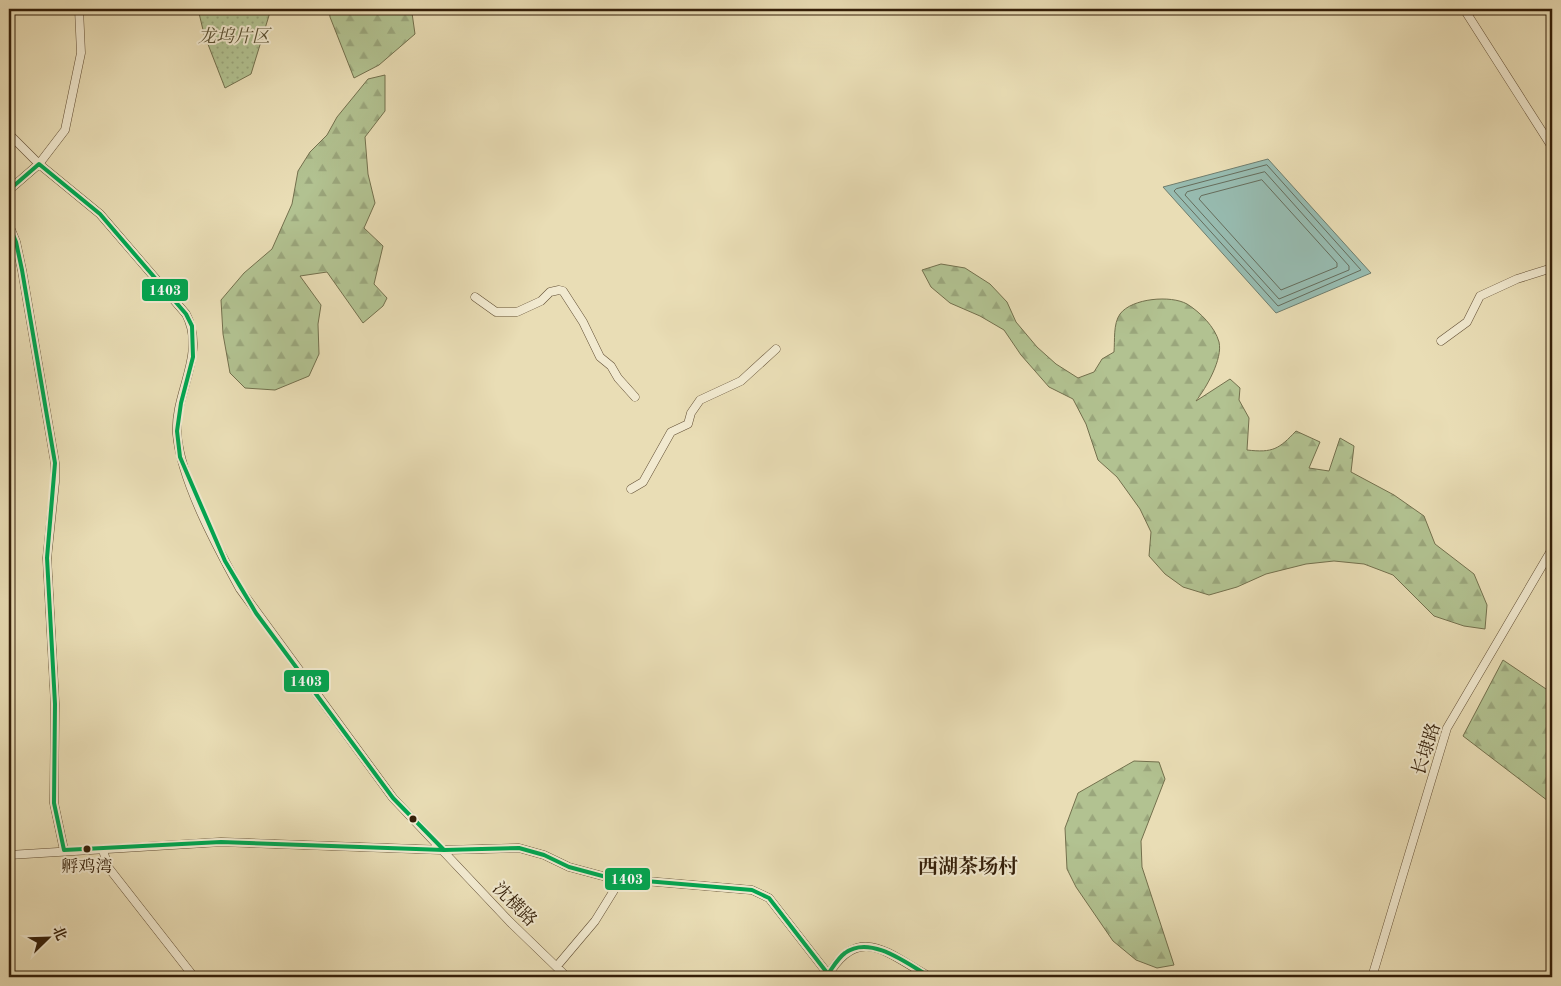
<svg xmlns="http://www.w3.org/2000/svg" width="1561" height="986" viewBox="0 0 1561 986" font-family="'Old Standard TT','Noto Serif SC',serif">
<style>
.grass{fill:url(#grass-dots);stroke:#73704d}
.forest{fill:url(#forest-firs);stroke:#73704d}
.water{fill:#97bbb0;stroke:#6f7d6d}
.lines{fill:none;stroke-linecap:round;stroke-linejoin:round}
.shore{stroke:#666d5c;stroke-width:1}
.minor-casing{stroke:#614e34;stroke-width:9}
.minor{stroke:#f1e9cf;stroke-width:8}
.bus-1-casing{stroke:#f1e9cf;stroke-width:8}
.bus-1{stroke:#00a651;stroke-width:4}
.bus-dot{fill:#341f09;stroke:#f1e9cf;stroke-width:2}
.labels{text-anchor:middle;stroke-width:4;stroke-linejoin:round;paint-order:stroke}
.bus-label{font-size:17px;fill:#341f09;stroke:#f1e9cf}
.park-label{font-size:18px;font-style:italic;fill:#5a5032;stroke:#f1e9cf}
.street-label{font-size:18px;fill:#341f09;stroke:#f1e9cf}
.quarter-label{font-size:20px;font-weight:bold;fill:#341f09;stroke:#f1e9cf}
.line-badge{stroke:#f1e9cf;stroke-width:2}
.badge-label{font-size:14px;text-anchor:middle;font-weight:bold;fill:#fff}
</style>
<defs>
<pattern id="grass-dots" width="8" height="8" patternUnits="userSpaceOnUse" patternTransform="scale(1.25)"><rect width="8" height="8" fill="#b2c291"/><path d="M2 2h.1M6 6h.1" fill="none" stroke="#9aa67c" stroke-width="1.8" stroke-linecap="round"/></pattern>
<pattern id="forest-firs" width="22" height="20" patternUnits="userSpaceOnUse" patternTransform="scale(1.25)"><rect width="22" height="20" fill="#b2c291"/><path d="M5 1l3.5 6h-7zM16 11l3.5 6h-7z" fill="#9aa67c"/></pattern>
</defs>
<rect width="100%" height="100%" fill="#e9ddb5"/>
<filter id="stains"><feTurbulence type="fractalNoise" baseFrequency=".004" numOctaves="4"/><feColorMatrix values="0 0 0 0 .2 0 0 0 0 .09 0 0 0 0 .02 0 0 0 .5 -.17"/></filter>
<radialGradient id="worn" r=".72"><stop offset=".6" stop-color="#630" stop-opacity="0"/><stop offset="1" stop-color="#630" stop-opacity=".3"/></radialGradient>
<path class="grass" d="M198,9h73l-20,65 -26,14 -21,-54z"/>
<path class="forest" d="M329,9h86l-3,4 3,21 -36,31 -25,13 -24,-61z
M385,75v36l-20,26 3,37 7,29 -11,25 19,18 -9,38 13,14 -4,8 -20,17 -36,-51 -27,4 21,29 -3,19 1,30 -10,22 -34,14 -30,-2 -15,-15 -7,-39 -2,-34 23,-27 28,-24 20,-45 6,-33 12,-19 17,-17 10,-18 31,-38z
M941,264l24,4 25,16 17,18 9,20 21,25 19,17 22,14 16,-6 8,-13 12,-7c1,-12 -1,-28 6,-38 12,-16 51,-19 67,-10 13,8 28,23 32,38 4,17 -13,46 -23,59l34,-22 10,9 -1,12 10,18 -2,32c26,3 32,-1 49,-19l24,11 -11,26 20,3 11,-33 14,8 -3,26 43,23 30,21 11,28 39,30 13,31 -2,24 -21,-3 -30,-10 -41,-41 -29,-11 -30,-3 -28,3 -40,10 -29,13 -28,8 -26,-8 -18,-13 -16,-18 2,-24 -11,-23 -23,-32 -19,-17 -12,-36 -13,-25 -24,-12 -28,-32 -17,-25 -24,-14 -30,-13 -19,-16 -9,-17z
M1503,660l49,33v111l-89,-68z
M1134,761l25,1 6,17 -24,62 1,26 32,98 -17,3 -21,-8 -23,-19 -37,-54 -9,-18 -2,-41 13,-35z"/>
<path class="water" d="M1268,159l103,114 -95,40 -113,-126z"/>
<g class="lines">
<path class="shore" d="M1267,165l94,105 -83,36 -104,-115 2,-2z
M1265,172l84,94v4l-70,29 -94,-104 2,-3z
M1262,180l75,83v4l-56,23 -82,-91 2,-3z"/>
<defs>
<path id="minor" d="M1464,9l88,138
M9,134l30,30 61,50 86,100c21,40 -12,79 -9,120 4,47 40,113 63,155l153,209 117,124 57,55
M9,190l30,-26 26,-34 16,-77 -2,-44
M9,225l7,17 6,28 33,193v19l-8,76 8,146 -1,99 10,47
M475,297l21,15h21l24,-11 9,-9 9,-2 4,1 20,31 17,35 11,9 7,12 17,19
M1441,341l26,-19 13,-26 37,-17 35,-11
M631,489l12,-7 28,-50 17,-8 3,-11 9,-13 41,-19 35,-32
M103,850l5,17 86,110
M9,855l212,-13 223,8 75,-2 25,7 25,12 41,11 142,12 17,8 59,76
M557,966l38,-45 26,-42
M827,977c32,-55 61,-23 103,0
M1372,977l75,-249 105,-179"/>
</defs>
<use href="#minor" class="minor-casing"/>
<use href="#minor" class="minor"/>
<defs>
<path id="bus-1" d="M9,190l30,-26 61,50 86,100 6,12 1,31 -12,46 -4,28 3,26 45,104 31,52 137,185 51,52
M9,225l7,17 6,28 33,193 -8,95 8,146 -1,99 10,47 157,-8 223,8 75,-2 25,7 25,12 41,11 142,12 17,8 59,76
M828,974c5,-7 10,-16 17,-21 25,-19 63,11 85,24"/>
</defs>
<use href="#bus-1" class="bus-1-casing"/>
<use href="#bus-1" class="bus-1"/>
</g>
<g class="bus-dot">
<circle cx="413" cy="819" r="4.5"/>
<circle cx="87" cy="849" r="4.5"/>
</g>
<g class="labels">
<g class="bus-label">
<text x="87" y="872">孵鸡湾</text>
</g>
<g class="park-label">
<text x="234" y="42">龙坞片区</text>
</g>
<g class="street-label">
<text transform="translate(1426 749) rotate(-72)" y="6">长埭路</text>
<text transform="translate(515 904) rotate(45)" y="6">沈横路</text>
</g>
<g class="quarter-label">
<text x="968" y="873">西湖茶场村</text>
</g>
</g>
<g class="line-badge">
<rect x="141" y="278" width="48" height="24" rx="5" fill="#00a651"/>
<rect x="283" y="669" width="47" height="24" rx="5" fill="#00a651"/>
<rect x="604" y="867" width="47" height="24" rx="5" fill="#00a651"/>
</g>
<g class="badge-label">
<text x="165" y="295">1403</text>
<text x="306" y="686">1403</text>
<text x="627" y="884">1403</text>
</g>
<rect width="1561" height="986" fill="none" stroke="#e9ddb5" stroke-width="30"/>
<rect x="10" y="10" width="1541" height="966" fill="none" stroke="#341f09" stroke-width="2.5"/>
<rect x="15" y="15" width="1531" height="956" fill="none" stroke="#341f09"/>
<g transform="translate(48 938) rotate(67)" stroke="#f1e9cf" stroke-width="4" paint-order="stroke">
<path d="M0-4L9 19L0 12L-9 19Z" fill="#341f09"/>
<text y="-8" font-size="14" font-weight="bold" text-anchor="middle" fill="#341f09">北</text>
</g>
<rect width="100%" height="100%" filter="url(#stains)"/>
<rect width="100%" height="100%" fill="url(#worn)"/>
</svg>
